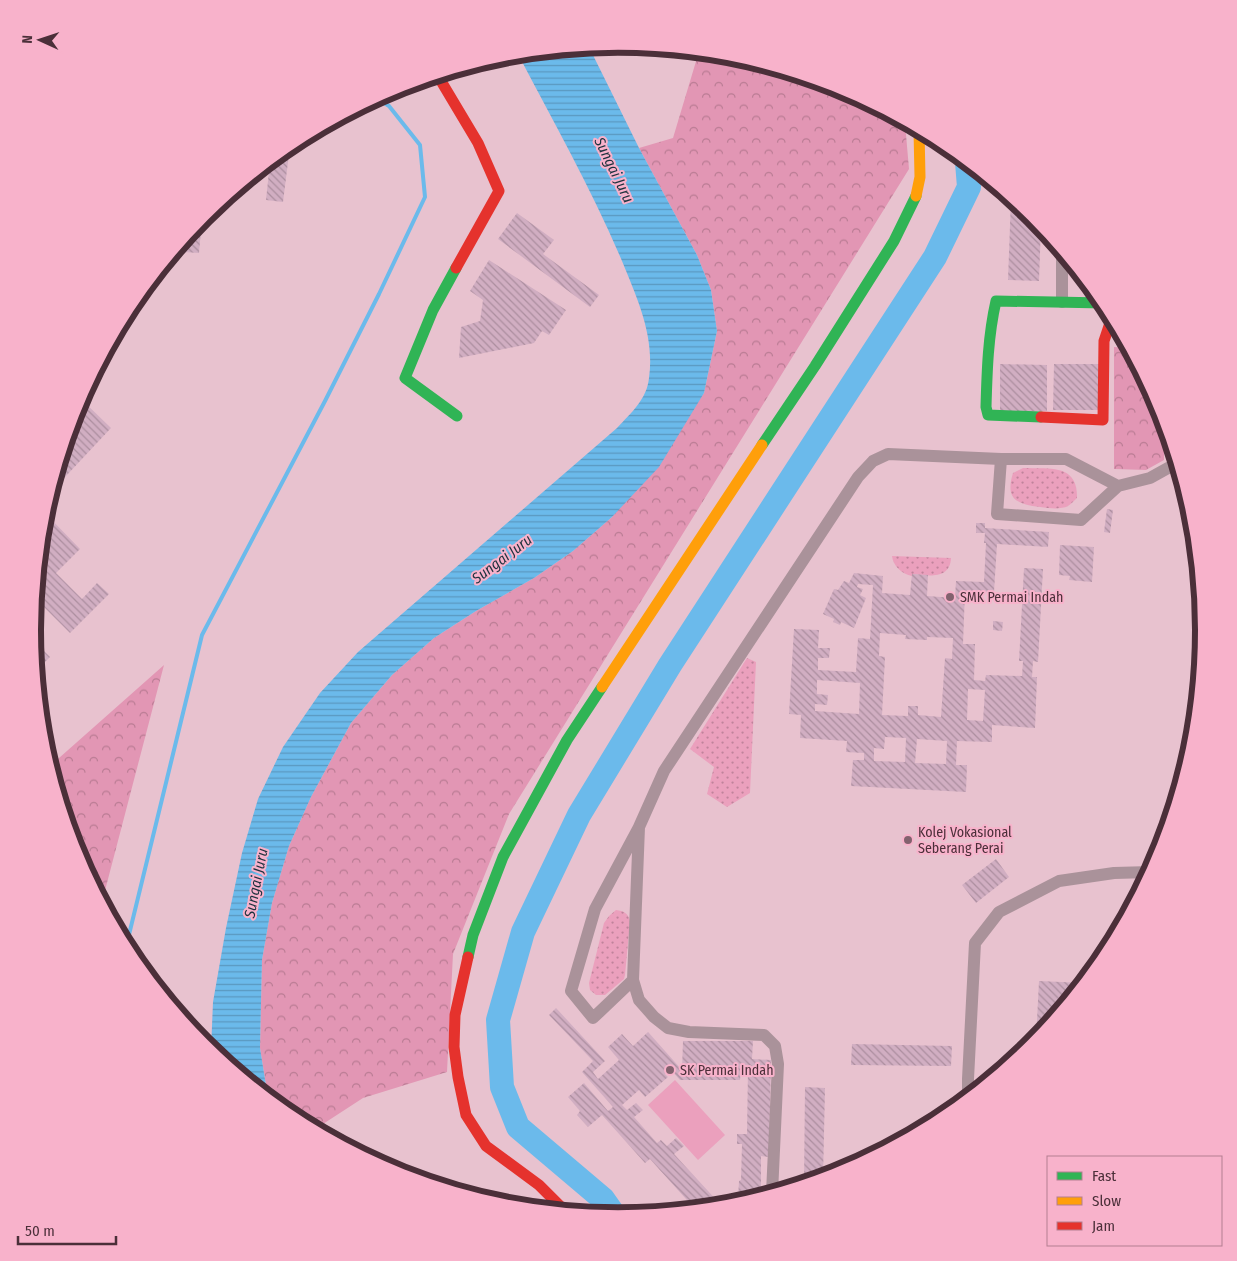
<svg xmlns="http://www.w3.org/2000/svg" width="1237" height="1261" viewBox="0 0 1237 1261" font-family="'Fira Sans Condensed',sans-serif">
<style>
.grass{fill:url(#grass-dots)}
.forest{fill:url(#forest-crowns)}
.garden{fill:#eba0bd}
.water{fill:url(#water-rules)}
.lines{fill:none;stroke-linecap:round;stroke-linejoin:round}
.stream{stroke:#6bbaeb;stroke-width:4}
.river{stroke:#6bbaeb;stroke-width:24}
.building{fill:url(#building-back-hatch);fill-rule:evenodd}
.street{stroke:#aa929a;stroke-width:12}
.fast{stroke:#30b455;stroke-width:11}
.slow{stroke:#ff9f0a;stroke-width:11}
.jam{stroke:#e5322d;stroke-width:11}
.poi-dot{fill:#82626e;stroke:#f8b2cb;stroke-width:2}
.labels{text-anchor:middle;stroke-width:4;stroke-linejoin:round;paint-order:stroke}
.poi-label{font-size:14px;fill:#4b2f39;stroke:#f8b2cb;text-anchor:start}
.water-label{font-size:15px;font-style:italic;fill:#1e323e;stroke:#f8b2cb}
.rim{fill:none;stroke:#4b2f39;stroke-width:6}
</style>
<defs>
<pattern id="grass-dots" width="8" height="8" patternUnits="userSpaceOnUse" patternTransform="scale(1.25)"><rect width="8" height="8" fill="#eba0bd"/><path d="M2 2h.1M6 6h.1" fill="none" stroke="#c0839b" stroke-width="1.8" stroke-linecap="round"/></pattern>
<pattern id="forest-crowns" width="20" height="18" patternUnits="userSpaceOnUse" patternTransform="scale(1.25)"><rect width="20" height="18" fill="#e296b4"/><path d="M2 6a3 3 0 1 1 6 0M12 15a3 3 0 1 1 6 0" fill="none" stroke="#b97b93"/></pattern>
<pattern id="water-rules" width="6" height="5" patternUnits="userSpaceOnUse" patternTransform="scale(1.25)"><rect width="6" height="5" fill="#6bbaeb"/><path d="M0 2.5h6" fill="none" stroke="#5a98bf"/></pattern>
<pattern id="building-back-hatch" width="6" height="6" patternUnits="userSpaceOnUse" patternTransform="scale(1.25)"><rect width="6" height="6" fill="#d1aec2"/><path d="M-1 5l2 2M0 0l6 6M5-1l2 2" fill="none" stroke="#ac8e9f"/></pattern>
</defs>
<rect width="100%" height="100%" fill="#e8c2cf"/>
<path class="grass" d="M1023,468c26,1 55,-5 54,30 -2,2 -6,6 -9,8 -8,4 -19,2 -28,1 -24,-3 -35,-8 -27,-34z
M892,556l59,2c-1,23 -25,17 -39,16v2c-10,-2 -19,-10 -20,-20z
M747,658l9,4 -6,131 -23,14 -20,-13 7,-27 -24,-18z
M616,910c8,1 12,3 14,11l-5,54 -1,4 -19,16h-9l-6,-5 -1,-7 15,-60 5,-7z"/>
<path class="forest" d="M694,52l39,4 110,33 62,34 4,46 -400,645 -56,140 -6,118 -84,26 -40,26v10l-30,-16 -25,-20 -8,-50 2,-88 10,-57 17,-57 22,-49 40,-74 41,-48 42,-37 42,-27 58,-33 39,-27 39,-34 92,-124 13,-62 -6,-41 -14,-35 -58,-107 34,-10 24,-80z
M1114,347l15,1 31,59 4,13v40l-18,10 -32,-1z
M164,665l-62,237 -25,-48 -27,-88z"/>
<path class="garden" d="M675,1080l50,55 -27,25 -50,-55z"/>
<path class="water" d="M589,47l50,101 58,107 14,35 6,41 -13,62 -45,74 -47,50 -39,34 -39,27 -58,33 -42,27 -42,37 -41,48 -40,74 -22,49 -17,57 -10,57 -2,88 8,50 -57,-48 2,-48 13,-74 16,-75 16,-54 25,-52 37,-54 38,-41 259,-224c14,-15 30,-29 32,-50 6,-42 -12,-80 -27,-117 -30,-71 -68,-138 -104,-207z"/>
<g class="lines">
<path class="stream" d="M126,947l76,-312 123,-234 54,-107 46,-97 -5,-52 -31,-39 -12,-8"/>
<path class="river" d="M615,1216l-12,-17 -85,-72 -16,-40 -4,-67 25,-88 56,-117 91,-150 265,-408 34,-70 -2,-25"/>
</g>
<path class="building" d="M290,146l-7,56 -17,-2 4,-38z
M1011,198l22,18 8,10 -2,55 -31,-1z
M517,213l37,27 -11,14 56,41 -9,12 -92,-68z
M202,219l-3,34 -16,-1 1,-12z
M489,260l77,50 -17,25 -7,-4 -8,12 -75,15 2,-31 19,-6 3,-21 -13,-9z
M1000,364l47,1v46h-47z
M1054,364h47l-1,46h-47z
M81,399l30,29 -60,64 26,-86z
M1107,509l6,1 -3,23 -6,-1z
M45,513l35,36 -24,24 26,26 15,-16 12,11 -39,39 -34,-34z
M976,523h9v5l64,4 -1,15 -51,-3 -3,48 -29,-1 -2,53h12l-1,36 11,1 1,-6 36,1 1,-15h-4l5,-93 19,1 -5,93 -5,-1 -1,16h5l-2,51 -43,-3v17l-35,-1 -1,24h11l-1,27 -115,-6 2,-26h11v-7l-18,-1 1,-11 -47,-3 1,-23 -12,-1 5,-85 25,1 -1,18h12l-1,10h-11v12l38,2 2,-34 12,1 3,-54 -15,-1 -1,3 6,2 -3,6 6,3 -12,30 -13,-6 -1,3 -7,-3 1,-3 -11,-5 11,-25 4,1 6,-9 5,2 5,-10 29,3 -1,17 28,2 2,-21 16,1 -1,21 28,2 1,-17 28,1 2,-39h-2l1,-10h-9zM880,633l26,2 -1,4 22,1v-3l26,1 -1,21 -7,-1 -4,59 -23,-2v-9h-10v10l-26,-1 3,-58 -6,-1zM817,680l43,3 -1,31 -44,-3v-7l12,1 1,-10 -11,-1zM968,689l17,1 -2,31 -16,-1zM885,737l21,1 -1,24 -31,-1v-13l10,1zM917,739l30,2 -1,23 -31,-1z
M1060,545l34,2 -2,35 -23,-2 1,-4 -11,-1z
M993,621l10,1 -1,9 -9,-1z
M34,641l16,16 -14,14z
M996,859l13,18 -33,26 -14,-18z
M1039,981l45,2 -48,57z
M556,1008l49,53 -12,11 5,7 21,-19 -11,-13 14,-13 11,12 15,-14 34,38 1,-29h70l-1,18 19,1 -2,97 -8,-1v41l-35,9 1,-8h11l1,-17 2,-1 1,-36h-5v-10h10l1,-65 -7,-1 -1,12h-60l-10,-11 -5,5 3,3 -23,20 -6,-7 -17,15 5,5 9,-7 7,7 -9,7 23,26 4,-3 6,6 9,-8 8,8 -10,8 46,50 -2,3 -23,2 -45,-50 -5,4 -43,-48 -14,12 -11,-12 3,-4 -12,-14 16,-14 24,28 5,-4 -31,-35 11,-11 -44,-46z
M852,1044l100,2 -1,20 -100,-1z
M805,1087l20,1 -2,90 -19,6z"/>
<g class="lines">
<path class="street" d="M1062,252v50
M1001,459l-4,55 84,6 37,-34
M639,827l-6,153 -40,38 -22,-27 24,-82 44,-82 25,-56 194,-294 15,-16 15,-7 113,5h65l52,27 32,-8 27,-15
M633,980l6,20 15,17 14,11 21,4 75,3 11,11 3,18 -6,129
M968,1098v-19l7,-136 24,-31 60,-31 55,-8 37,-1"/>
<path class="fast" d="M456,268l-23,42 -28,68 52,38
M1041,417l-53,-2 -2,-8c1,-36 2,-71 10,-106l108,2
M762,445l53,-79 79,-125 22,-45
M468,957l5,-22 30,-78 64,-117 35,-53"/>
<path class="slow" d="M916,196l4,-19 -1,-47
M602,687l160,-242"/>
<path class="jam" d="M438,76l40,67 21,48 -43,77
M1041,417l62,3 1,-79 8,-24
M468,957l-13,58 -1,32 4,30 8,38 20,31 53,39 26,26"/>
</g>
<g class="poi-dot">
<circle cx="950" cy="597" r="5"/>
<circle cx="908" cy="840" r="5"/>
<circle cx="670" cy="1070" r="5"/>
</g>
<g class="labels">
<g class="poi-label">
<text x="960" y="602">SMK Permai Indah</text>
<text x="918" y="837">Kolej Vokasional<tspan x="918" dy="16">Seberang Perai</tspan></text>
<text x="680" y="1075">SK Permai Indah</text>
</g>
<g class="water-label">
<text transform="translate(614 170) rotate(64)" y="5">Sungai Juru</text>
<text transform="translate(502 559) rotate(-37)" y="5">Sungai Juru</text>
<text transform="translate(256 883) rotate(-79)" y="5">Sungai Juru</text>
</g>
</g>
<path d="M0 0H1237V1261H0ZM41 630a577 577 0 1 1 1154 0a577 577 0 1 1-1154 0Z" fill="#f8b2cb" fill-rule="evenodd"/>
<path class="rim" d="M41 630a577 577 0 1 1 1154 0a577 577 0 1 1-1154 0Z"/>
<rect x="1047" y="1156" width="175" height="90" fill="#f8b2cb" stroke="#b37e91"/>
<rect x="1057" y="1172" width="25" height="8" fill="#30b455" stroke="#b37e91"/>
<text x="1092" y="1181" font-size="15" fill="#4b2f39">Fast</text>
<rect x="1057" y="1197" width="25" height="8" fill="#ff9f0a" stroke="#b37e91"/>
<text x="1092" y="1206" font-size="15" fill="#4b2f39">Slow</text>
<rect x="1057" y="1222" width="25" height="8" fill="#e5322d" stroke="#b37e91"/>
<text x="1092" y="1231" font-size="15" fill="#4b2f39">Jam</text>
<g transform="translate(40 40) rotate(273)" stroke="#f8b2cb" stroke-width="4" paint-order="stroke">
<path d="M0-4L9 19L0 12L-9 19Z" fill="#4b2f39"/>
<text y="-8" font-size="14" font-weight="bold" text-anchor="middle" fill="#4b2f39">N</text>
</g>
<path d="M18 1236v8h98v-8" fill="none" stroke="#4b2f39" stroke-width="2.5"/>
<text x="25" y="1236" font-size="15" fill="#4b2f39" stroke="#f8b2cb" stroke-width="4" paint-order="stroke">50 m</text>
</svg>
